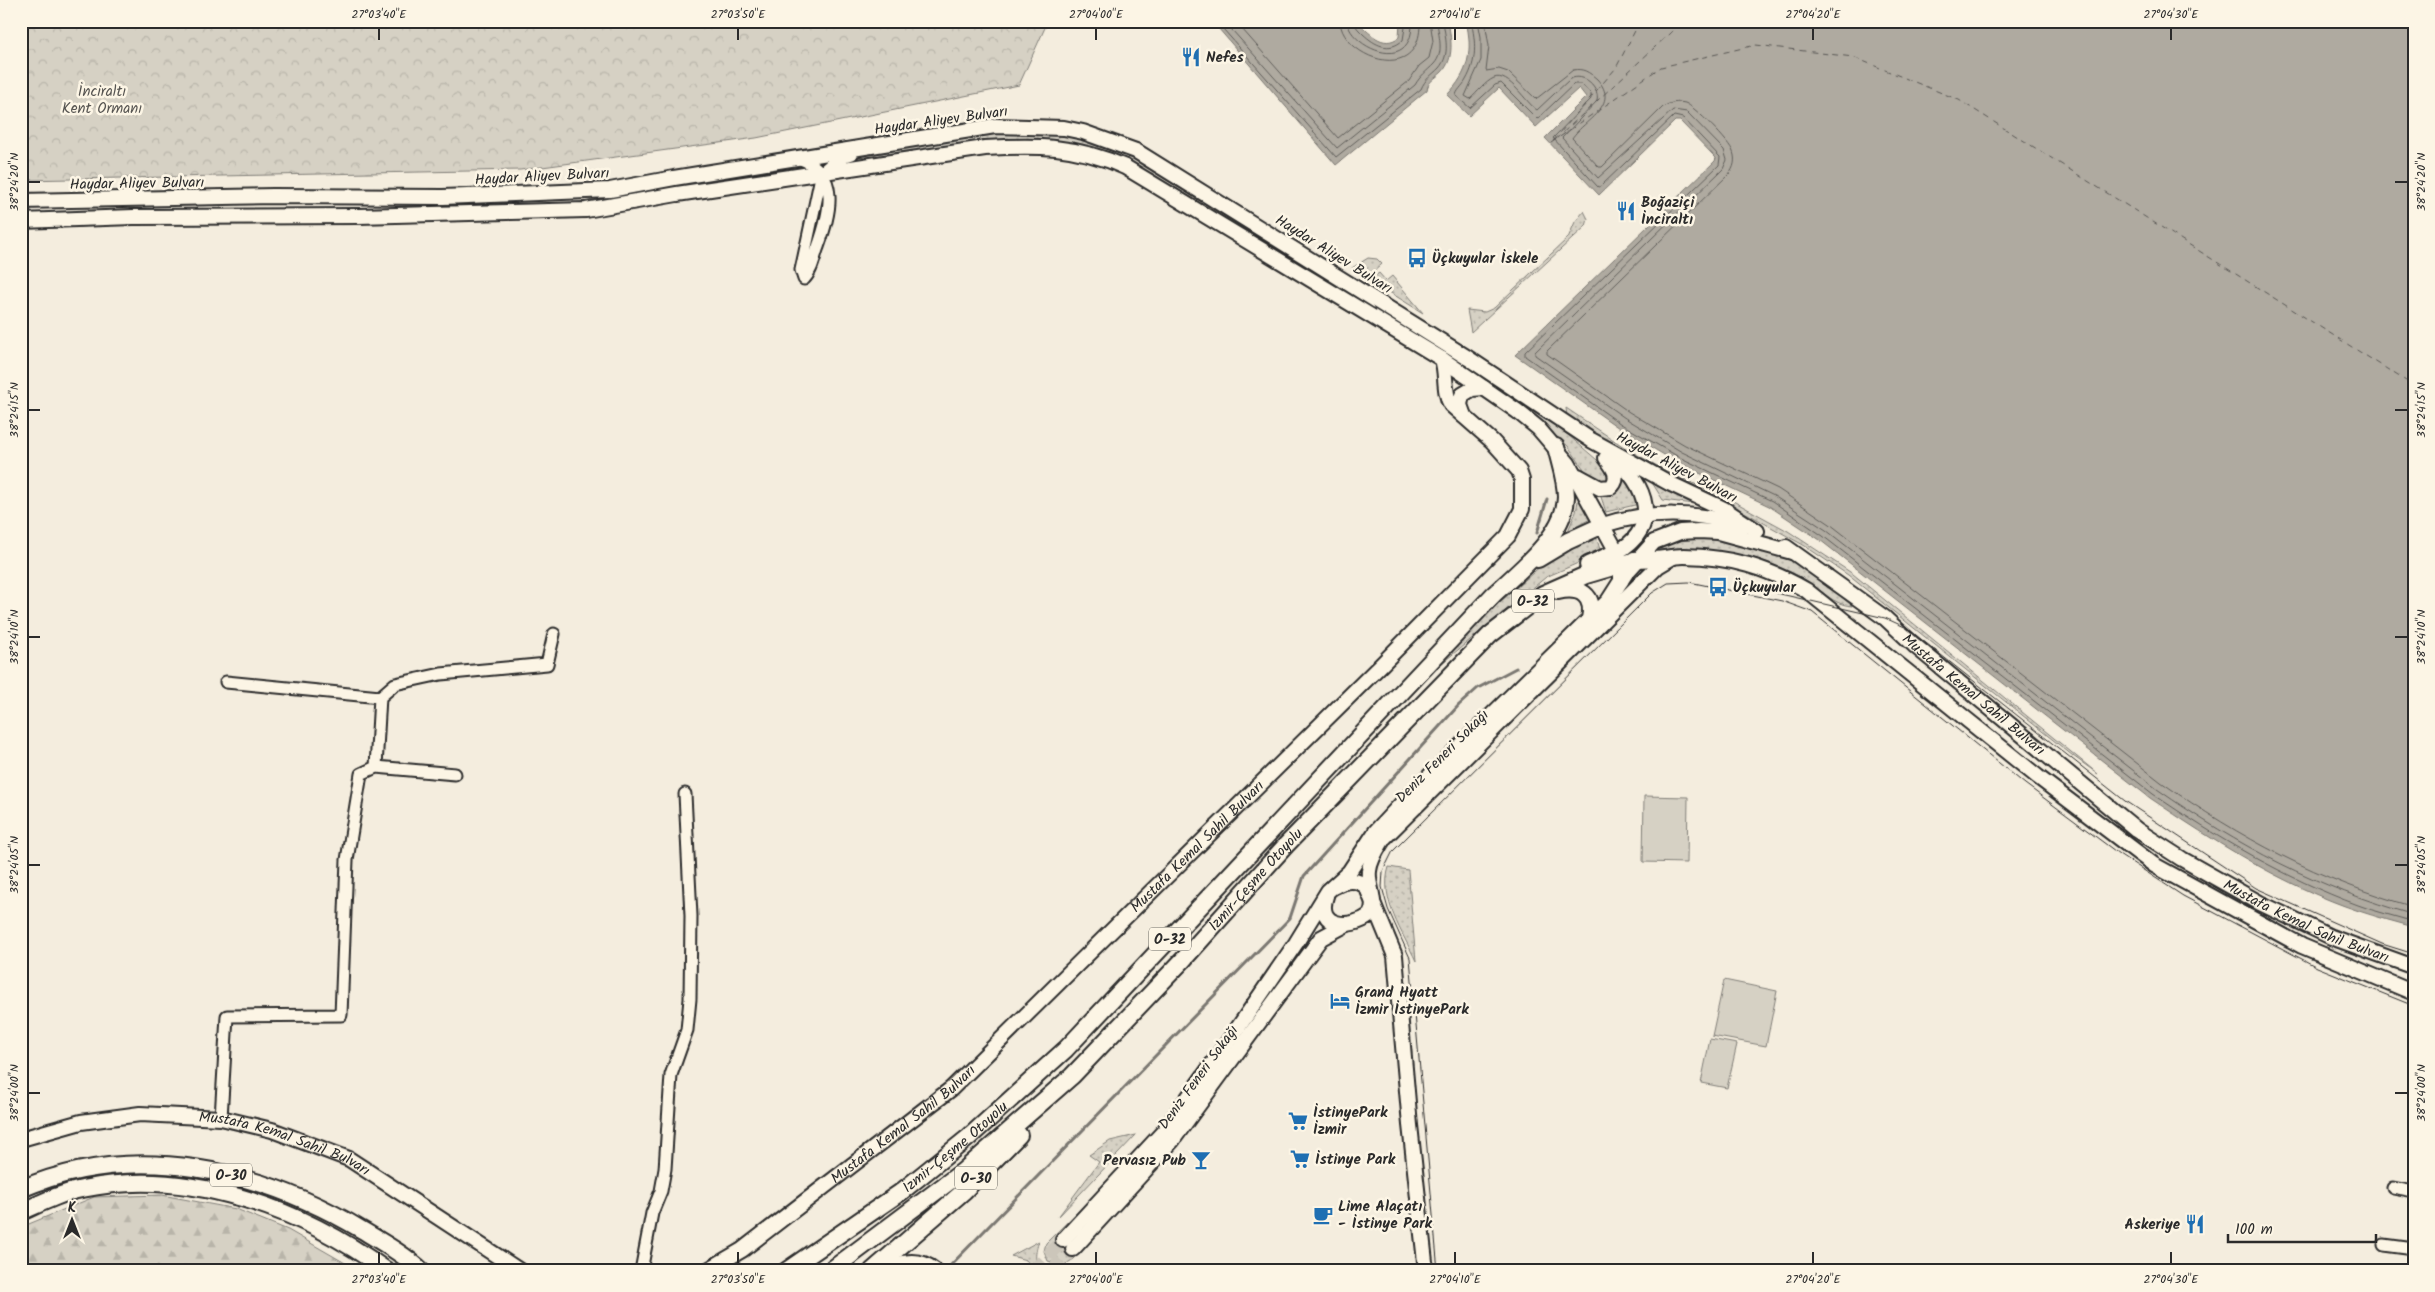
<svg xmlns="http://www.w3.org/2000/svg" width="2435" height="1292" viewBox="0 0 2435 1292" font-family="Kalam,sans-serif">
<style>
.grass{fill:url(#grass-dots);stroke:#807e78}
.forest{fill:url(#forest-firs);stroke:#807e78}
.park{fill:url(#park-crowns);stroke:#807e78}
.pitch{fill:#d6d1c4;stroke:#807e78}
.water{fill:#afaaa0;stroke:#7a7771}
.lines{fill:none;stroke-linecap:round;stroke-linejoin:round}
.shore{stroke:#605e5a;stroke-width:1}
.stream{stroke:#7a7771;stroke-width:3}
.ferry{stroke:#595754;stroke-width:1;stroke-dasharray:6 5;stroke-linecap:butt}
.major-tunnel{stroke:#ccc6ba;stroke-width:14;stroke-dasharray:14 7;stroke-linecap:butt}
.minor-casing{stroke:#2b2b2b;stroke-width:15}
.major-casing{stroke:#2b2b2b;stroke-width:18}
.highway-casing{stroke:#2b2b2b;stroke-width:20}
.minor{stroke:#fcf5e5;stroke-width:11}
.major{stroke:#fcf5e5;stroke-width:14}
.highway{stroke:#fcf5e5;stroke-width:16}
.tram{stroke:#2b2b2b;stroke-width:1}
.ticks{fill:none;stroke:#2b2b2b;stroke-width:2}
.labels{text-anchor:middle;stroke-width:5;stroke-linejoin:round;paint-order:stroke}
.shield{fill:#fcf5e5;stroke:#6a6863;stroke-width:1}
.shield-label{font-size:14px;font-weight:bold;fill:#2b2b2b}
.poi-label{font-size:15px;font-weight:bold;fill:#2b2b2b;stroke:#fcf5e5;text-anchor:start}
.park-label{font-size:15px;fill:#565451;stroke:#fcf5e5}
.street-label{font-size:15px;fill:#2b2b2b;stroke:#fcf5e5}
.neatline{fill:none;stroke:#2b2b2b;stroke-width:2}
.ticks-label{font-size:12px;text-anchor:middle;fill:#2b2b2b}
</style>
<defs>
<pattern id="grass-dots" width="8" height="8" patternUnits="userSpaceOnUse" patternTransform="scale(1.25)"><rect width="8" height="8" fill="#d6d1c4"/><path d="M2 2h.1M6 6h.1" fill="none" stroke="#b8b4a9" stroke-width="1.8" stroke-linecap="round"/></pattern>
<pattern id="forest-firs" width="22" height="20" patternUnits="userSpaceOnUse" patternTransform="scale(1.25)"><rect width="22" height="20" fill="#d6d1c4"/><path d="M5 1l3.5 6h-7zM16 11l3.5 6h-7z" fill="#b8b4a9"/></pattern>
<pattern id="park-crowns" width="20" height="18" patternUnits="userSpaceOnUse" patternTransform="scale(1.25)"><rect width="20" height="18" fill="#d6d1c4"/><path d="M2 6a3 3 0 1 1 6 0M12 15a3 3 0 1 1 6 0" fill="none" stroke="#b8b4a9"/></pattern>
</defs>
<rect width="100%" height="100%" fill="#f4edde"/>
<filter id="ink" filterUnits="userSpaceOnUse"><feTurbulence type="fractalNoise" baseFrequency=".02" numOctaves="2"/><feDisplacementMap in="SourceGraphic" scale="10" xChannelSelector="R" yChannelSelector="G"/><feConvolveMatrix kernelMatrix="1 2 1 2 8 2 1 2 1" color-interpolation-filters="sRGB"/></filter>
<g filter="url(#ink)">
<path class="grass" d="M997,131h41l43,6 57,21 196,121v10l-253,-143 -42,-7h-33l-168,27 6,-6c51,-9 101,-21 153,-29z
M1584,211l4,8 -2,7 -115,106 -4,-22 18,2 9,-4 74,-70 7,-16z
M1368,258l9,1 5,5 -15,14 -15,-10z
M1379,273l7,8 6,-5 31,37 -53,-33z
M1348,289l155,98 65,48 43,37v10l-14,6 -29,-42 -49,-40 -170,-110z
M1566,408l61,41 41,23 65,29 55,30 65,43 245,200 -25,-18 -225,-181 -43,-29 -57,-32 -122,-60 -59,-37z
M1622,473l21,30 -37,9 -5,-15 17,-8z
M1651,481l43,23 -31,-4z
M1579,495l15,22 -26,14 8,-19z
M1596,536l5,17 -55,24 -105,87 23,-30 79,-70z
M1685,536h31l68,19 39,25 29,26c-19,-1 -30,-16 -46,-26 -45,-26 -98,-35 -149,-29l11,-9z
M1389,867l19,3 8,91c-13,-28 -37,-62 -27,-94z
M1136,1135l-78,82 41,-55 -10,-7 21,-14z
M1102,1188l31,3 -59,68 -10,6 -16,-4 -4,-10 2,-8z
M1039,1241c-4,12 -6,21 4,30h-7l-10,-11 -15,-4z"/>
<path class="forest" d="M162,1195l74,14 52,21 71,41h-338v-43l3,-2 70,-29z"/>
<path class="park" d="M21,21h1027l-29,64 -263,53 -236,32 -499,10z"/>
<path class="pitch" d="M1644,796l44,1 -1,66 -44,-1z
M1724,980l53,11 -11,55 -54,-10z
M1710,1039l27,5 -10,44 -26,-5z"/>
<path class="water" d="M1212,21h145c11,11 26,29 42,16l1,-16h48c3,17 7,37 -6,51 -6,6 -14,9 -15,18l-91,75z
M1466,21h948v906c-19,-5 -37,-10 -55,-16 -75,-25 -144,-69 -209,-113l-330,-258 -51,-34 -93,-44 -57,-34 -104,-73 200,-194 1,-3 -36,-37h-5l-76,74 -54,-57 41,-41 -7,-9 -43,39 -37,-39 -30,28 -22,-21c22,-22 26,-44 19,-74z"/>
<g class="lines">
<path class="shore" d="M1216,21l120,136 85,-68c4,-10 11,-14 18,-21 12,-14 6,-31 4,-47
M1224,21l113,127 78,-63c5,-9 12,-14 19,-21 11,-12 4,-29 3,-43
M1235,21l103,117 71,-57 10,-15 10,-8 4,-17 -3,-20
M1340,21c1,36 82,67 80,0
M1347,21c2,26 67,56 65,0
M1354,21c1,6 5,9 9,13 12,11 26,19 40,6l3,-19
M1471,21c5,21 6,40 -5,59 -3,6 -10,11 -10,16l14,12 25,-23 6,-2 36,36 37,-35h7l10,9v6l-38,39 45,49 3,-1 73,-70 9,2 37,39 -1,8 -194,187v4l96,68 58,33 93,44 51,35 330,258c64,44 132,84 205,111 18,7 37,11 56,17
M1478,21l3,16v23l-16,36 5,3c7,-6 15,-17 24,-21 15,-6 32,25 43,32l33,-31c14,-7 30,8 27,22l-35,37 36,40 75,-68 14,2 37,38 3,10 -4,9 -188,183v3l90,63 57,34 92,44 52,34 331,259c83,58 159,98 257,126
M1485,21l4,25 -3,25 13,-2 9,3 28,27 37,-29c10,-2 16,2 24,9 24,26 -12,40 -25,59l27,29h3l61,-60c6,-4 14,-6 22,-4 9,3 46,40 48,49 3,8 1,16 -4,22l-182,177v3l82,58 56,33 93,44 52,35 331,258c81,57 158,98 253,125"/>
<path class="stream" d="M1537,533l10,-34
M947,1269l343,-351 14,-42 155,-171 19,-17 38,-20"/>
<path class="ferry" d="M1555,140l128,-119
M1553,141l63,-73 24,-47
M1551,143l110,-76 95,-22 97,12 106,43 455,286"/>
<path class="major-tunnel" d="M1034,1271l29,-31
M1052,1271l21,-22"/>
<defs>
<path id="minor" d="M798,158c44,15 32,55 20,89 -4,10 -6,24 -14,32l-3,-9 2,-9 19,-89 15,-13 15,-5
M226,682l154,15
M376,767l79,7
M221,1118l6,-102 114,-1 6,-155 14,-86 15,-7 4,-70 15,-13 46,-10 106,-10 7,-30
M2393,1188l21,4
M2384,1245l30,4
M641,1271l11,-58 9,-22 4,-22 6,-94 16,-45 3,-31 1,-83 -6,-122"/>
<g id="major">
<path d="M21,201l252,-5 170,1 167,-7 64,-12 321,-52 69,2 19,4 53,19 332,207 123,82 80,44 53,25 33,22"/>
<path d="M21,221l112,-4 226,-1 227,-6 91,-16 308,-46c52,-3 91,-3 140,19l317,192 75,52 21,17 30,35 49,89 4,12v17"/>
<path d="M1464,416l-4,-11 2,-10 10,-6 12,-1"/>
<path d="M1613,457c34,27 49,70 4,95"/>
<path d="M1578,476l22,12 11,-1c10,-10 2,-20 -5,-29"/>
<path d="M1603,525c45,-14 95,-14 140,1"/>
<path id="s1" d="M1786,547l99,71 29,27 223,185 45,29 78,44 71,34 83,30"/>
<path d="M1634,559c15,3 35,-3 50,-3 48,1 81,11 122,34l232,187 116,88 148,81 112,47"/>
<path d="M1335,886c11,-6 23,-8 32,2l28,68 15,169 16,146"/>
<path d="M1326,896c-11,32 25,34 44,19 8,-15 -3,-29 -1,-44 1,-12 9,-23 15,-33l274,-272 15,-9"/>
<path id="s2" d="M21,1139l60,-17 59,-8 81,4 51,12 77,29 171,112"/>
<path d="M1063,1240l101,-109 67,-93 65,-95 32,-52 21,-19 27,-41 26,-28 206,-202 18,-28 28,-31 26,-10 19,-1 19,1 74,20"/>
<path d="M1073,1249l99,-108 149,-203 26,-14"/>
<path id="s3" d="M706,1271l36,-21 209,-161 431,-425 126,-128 14,-27v-29l-3,-9 -27,-30 -41,-36c-8,-13 -4,-31 -9,-46"/>
</g>
<g id="highway">
<path d="M1538,559l30,-18 35,-16"/>
<path d="M1588,565l29,-13"/>
<path d="M1558,591c22,-5 37,4 32,28"/>
<path d="M21,1189c113,-49 239,-20 341,41 20,12 43,25 60,41"/>
<path d="M21,1212c20,-9 40,-19 61,-23 106,-23 220,20 305,82"/>
<path id="s4" d="M786,1271l115,-79 68,-55 97,-88 427,-454c26,-24 72,-60 73,-98 0,-17 -6,-33 -10,-50"/>
<path id="s5" d="M830,1271l132,-99 110,-96 111,-116 103,-115 204,-210 53,-41 43,-19 51,-15"/>
<path d="M872,1271l92,-80 55,-56"/>
<path d="M883,1271c17,-8 35,-13 51,0"/>
</g>
</defs>
<use href="#minor" class="minor-casing"/>
<use href="#major" class="major-casing"/>
<use href="#highway" class="highway-casing"/>
<use href="#minor" class="minor"/>
<use href="#major" class="major"/>
<use href="#highway" class="highway"/>
<path class="tram" d="M1776,593l109,25 22,10 218,173 131,87 126,56 32,10
M1438,1271l-28,-313 -22,-49 -6,-22 1,-16 10,-20 259,-258 16,-10 21,-1 93,19 30,11 213,172 94,70 64,42 134,71 97,39"/>
</g>
</g>
<path class="ticks" d="M379,28v12M738,28v12M1096,28v12M1455,28v12M1813,28v12M2171,28v12M28,182h12M2395,182h13M28,410h12M2395,410h13M28,637h12M2395,637h13M28,865h12M2395,865h13M28,1093h12M2395,1093h13M379,1252v12M738,1252v12M1096,1252v12M1455,1252v12M1813,1252v12M2171,1252v12"/>
<defs>
<symbol id="restaurant-bare" viewBox="-9 -9 18 18"><path d="M-5-6h1v4h1v-4h1v4h1v-4h1v5L-1.5 .5V6h-2V.5L-5-1ZM5-6V6H3V1.5H1.5Q1.5-4 5-6Z" fill="#1f6fb2" stroke="#fcf5e5" stroke-width="2.5" paint-order="stroke"/></symbol>
<symbol id="bus-bare" viewBox="-9 -9 18 18"><path d="M-5-6H5V4H4V6H2V4H-2V6H-4V4H-5ZM-3.5-4V0h7V-4ZM-3.5 1.2v1.5H-2V1.2ZM2 1.2v1.5H3.5V1.2Z" fill="#1f6fb2" stroke="#fcf5e5" stroke-width="2.5" paint-order="stroke"/></symbol>
<symbol id="hotel-bare" viewBox="-9 -9 18 18"><path d="M-6-4.5h1.5V1H6V5H4.5V3h-9V5H-6ZM-4 0a1.8 1.8 0 1 1 3.6 0ZM.5 0V-2.5h3Q6-2.5 6 0Z" fill="#1f6fb2" stroke="#fcf5e5" stroke-width="2.5" paint-order="stroke"/></symbol>
<symbol id="supermarket-bare" viewBox="-9 -9 18 18"><path d="M-6-5.5h2.5l.6 2H6L4.5 2H-2.5L-4.4-4H-6ZM-1.5 3.2a1.3 1.3 0 1 0 .1 0ZM3 3.2a1.3 1.3 0 1 0 .1 0Z" fill="#1f6fb2" stroke="#fcf5e5" stroke-width="2.5" paint-order="stroke"/></symbol>
<symbol id="bar-bare" viewBox="-9 -9 18 18"><path d="M-6-5H6L.8 .8V4.5H3.5V6h-7V4.5H-.8V.8Z" fill="#1f6fb2" stroke="#fcf5e5" stroke-width="2.5" paint-order="stroke"/></symbol>
<symbol id="cafe-bare" viewBox="-9 -9 18 18"><path d="M-5.5-4.5H6V0H3Q3 3.5 0 3.5H-2.5Q-5.5 3.5-5.5 0ZM3-3.2v2h1.7v-2ZM-6 4.5H4V6H-6Z" fill="#1f6fb2" stroke="#fcf5e5" stroke-width="2.5" paint-order="stroke"/></symbol>
</defs>
<g fill-rule="evenodd">
<use href="#restaurant-bare" x="1177" y="43" width="28" height="28"/>
<use href="#restaurant-bare" x="1612" y="197" width="28" height="28"/>
<use href="#bus-bare" x="1403" y="244" width="28" height="28"/>
<use href="#bus-bare" x="1704" y="573" width="28" height="28"/>
<use href="#hotel-bare" x="1326" y="987" width="28" height="28"/>
<use href="#supermarket-bare" x="1284" y="1107" width="28" height="28"/>
<use href="#supermarket-bare" x="1286" y="1145" width="28" height="28"/>
<use href="#bar-bare" x="1187" y="1146" width="28" height="28"/>
<use href="#cafe-bare" x="1309" y="1201" width="28" height="28"/>
<use href="#restaurant-bare" x="2181" y="1210" width="28" height="28"/>
</g>
<g class="labels">
<g class="shield">
<rect x="1512" y="589.5" width="42" height="23" rx="4"/>
<rect x="1149" y="927.5" width="42" height="23" rx="4"/>
<rect x="210" y="1163.5" width="42" height="23" rx="4"/>
<rect x="955" y="1166.5" width="42" height="23" rx="4"/>
</g>
<g class="shield-label">
<text x="1533" y="606">O-32</text>
<text x="1170" y="944">O-32</text>
<text x="231" y="1180">O-30</text>
<text x="976" y="1183">O-30</text>
</g>
<g class="poi-label">
<text x="1206" y="62">Nefes</text>
<text x="1641" y="207">Boğaziçi<tspan x="1641" dy="17">İnciraltı</tspan></text>
<text x="1432" y="263">Üçkuyular İskele</text>
<text x="1733" y="592">Üçkuyular</text>
<text x="1355" y="997">Grand Hyatt<tspan x="1355" dy="17">İzmir İstinyePark</tspan></text>
<text x="1313" y="1117">İstinyePark<tspan x="1313" dy="17">İzmir</tspan></text>
<text x="1315" y="1164">İstinye Park</text>
<text x="1186" y="1165" text-anchor="end">Pervasız Pub</text>
<text x="1338" y="1211">Lime Alaçatı<tspan x="1338" dy="17">- İstinye Park</tspan></text>
<text x="2180" y="1229" text-anchor="end">Askeriye</text>
</g>
<g class="park-label">
<text x="102" y="96">İnciraltı<tspan x="102" dy="17">Kent Ormanı</tspan></text>
</g>
<g class="street-label">
<text transform="translate(941 120) rotate(-8)" y="5">Haydar Aliyev Bulvarı</text>
<text transform="translate(542 176) rotate(-3)" y="5">Haydar Aliyev Bulvarı</text>
<text transform="translate(137 183) rotate(-1)" y="5">Haydar Aliyev Bulvarı</text>
<text transform="translate(1334 254) rotate(32)" y="5">Haydar Aliyev Bulvarı</text>
<text transform="translate(1677 467) rotate(28)" y="5">Haydar Aliyev Bulvarı</text>
<text dy="5" stroke="none"><textPath href="#s1" startOffset="239">Mustafa Kemal Sahil Bulvarı</textPath></text>
<text transform="translate(1442 756) rotate(-45)" y="5">Deniz Feneri Sokağı</text>
<text dy="5" stroke="none"><textPath href="#s3" startOffset="651">Mustafa Kemal Sahil Bulvarı</textPath></text>
<text dy="5" stroke="none"><textPath href="#s5" startOffset="580">İzmir-Çeşme Otoyolu</textPath></text>
<text dy="5" stroke="none"><textPath href="#s1" startOffset="644">Mustafa Kemal Sahil Bulvarı</textPath></text>
<text transform="translate(1198 1077) rotate(-54)" y="5">Deniz Feneri Sokağı</text>
<text dy="5" stroke="none"><textPath href="#s3" startOffset="246">Mustafa Kemal Sahil Bulvarı</textPath></text>
<text dy="5" stroke="none"><textPath href="#s2" startOffset="271">Mustafa Kemal Sahil Bulvarı</textPath></text>
<text dy="5" stroke="none"><textPath href="#s4" startOffset="210">İzmir-Çeşme Otoyolu</textPath></text>
</g>
</g>
<rect width="2435" height="1292" fill="none" stroke="#fcf5e5" stroke-width="55"/>
<g transform="translate(72 1220)" stroke="#fcf5e5" stroke-width="4" paint-order="stroke">
<path d="M0-4L9 19L0 12L-9 19Z" fill="#2b2b2b"/>
<text y="-8" font-size="14" font-weight="bold" text-anchor="middle" fill="#2b2b2b">K</text>
</g>
<path d="M2228 1234v8h148v-8" fill="none" stroke="#2b2b2b" stroke-width="2.5"/>
<text x="2235" y="1234" font-size="15" fill="#2b2b2b" stroke="#fcf5e5" stroke-width="4" paint-order="stroke">100 m</text>
<rect x="28" y="28" width="2380" height="1236" class="neatline"/>
<g class="ticks-label">
<text x="379" y="18">27°03'40"E</text>
<text x="738" y="18">27°03'50"E</text>
<text x="1096" y="18">27°04'00"E</text>
<text x="1455" y="18">27°04'10"E</text>
<text x="1813" y="18">27°04'20"E</text>
<text x="2171" y="18">27°04'30"E</text>
<text transform="translate(14 182) rotate(-90)" y="4">38°24'20"N</text>
<text transform="translate(2421 182) rotate(-90)" y="4">38°24'20"N</text>
<text transform="translate(14 410) rotate(-90)" y="4">38°24'15"N</text>
<text transform="translate(2421 410) rotate(-90)" y="4">38°24'15"N</text>
<text transform="translate(14 637) rotate(-90)" y="4">38°24'10"N</text>
<text transform="translate(2421 637) rotate(-90)" y="4">38°24'10"N</text>
<text transform="translate(14 865) rotate(-90)" y="4">38°24'05"N</text>
<text transform="translate(2421 865) rotate(-90)" y="4">38°24'05"N</text>
<text transform="translate(14 1093) rotate(-90)" y="4">38°24'00"N</text>
<text transform="translate(2421 1093) rotate(-90)" y="4">38°24'00"N</text>
<text x="379" y="1283">27°03'40"E</text>
<text x="738" y="1283">27°03'50"E</text>
<text x="1096" y="1283">27°04'00"E</text>
<text x="1455" y="1283">27°04'10"E</text>
<text x="1813" y="1283">27°04'20"E</text>
<text x="2171" y="1283">27°04'30"E</text>
</g>
</svg>
